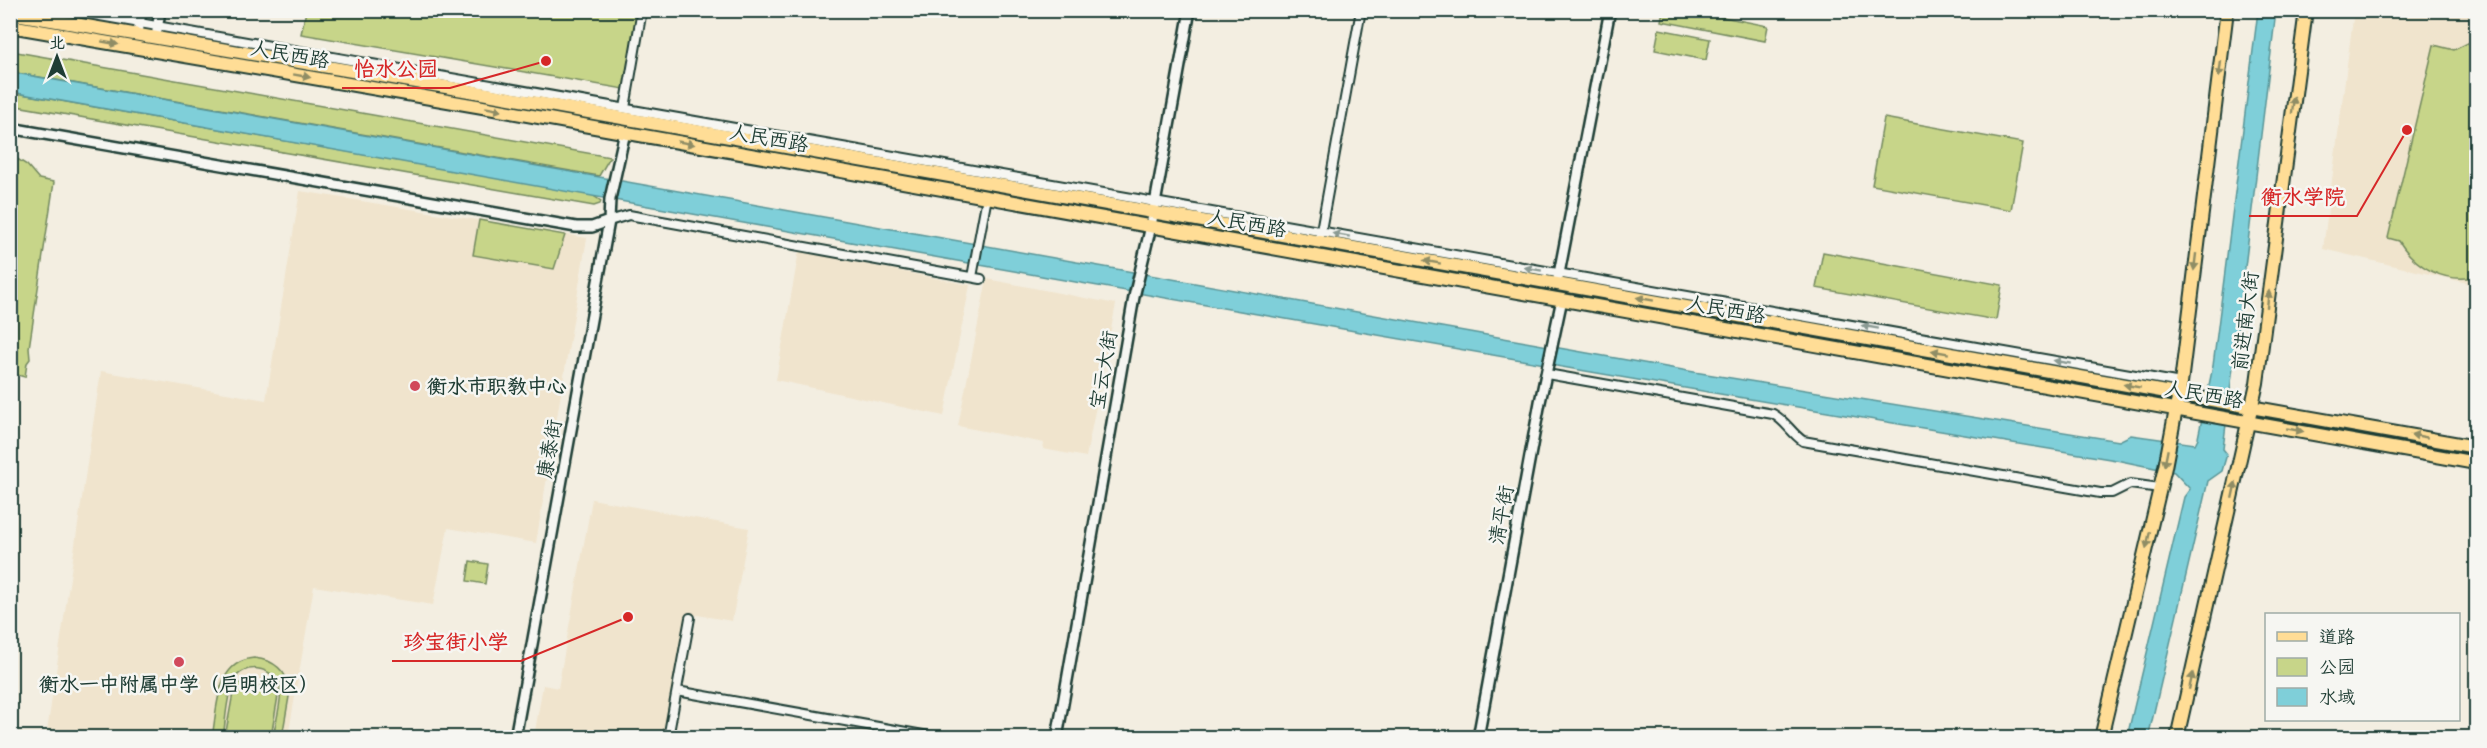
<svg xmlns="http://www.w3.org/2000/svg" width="2487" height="748" viewBox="0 0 2487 748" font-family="'Comic Neue','LXGW WenKai TC',sans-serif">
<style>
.built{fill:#f0e4cd}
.green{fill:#c7d589;stroke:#73895e;stroke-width:1.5}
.water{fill:#7fcfd9;stroke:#599597;stroke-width:1.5}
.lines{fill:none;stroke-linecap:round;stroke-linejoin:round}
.minor-casing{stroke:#1f3d34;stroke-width:12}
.tertiary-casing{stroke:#1f3d34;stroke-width:14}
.primary-casing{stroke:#1f3d34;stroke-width:16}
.minor{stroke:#f6f6f2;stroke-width:8}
.tertiary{stroke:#f6f6f2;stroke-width:9}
.primary{stroke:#ffdd96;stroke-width:12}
.oneway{fill:#8f8d65}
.oneway2{fill:#8a9a93}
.poi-dot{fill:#d1495b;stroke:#f6f6f2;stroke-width:2}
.labels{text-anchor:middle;stroke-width:5;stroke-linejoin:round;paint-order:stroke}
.street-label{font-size:20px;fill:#1f3d34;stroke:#f6f6f2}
.poi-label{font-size:20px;font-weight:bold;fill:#1f3d34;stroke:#f6f6f2;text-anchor:start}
.leader{fill:none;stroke:#d62828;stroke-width:2}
.callout-dot{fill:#d62828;stroke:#f6f6f2;stroke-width:2}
.callout-label{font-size:21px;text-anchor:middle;font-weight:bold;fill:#d62828;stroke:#f6f6f2;stroke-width:5;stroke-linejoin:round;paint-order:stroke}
</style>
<rect width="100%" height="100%" fill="#f3eee1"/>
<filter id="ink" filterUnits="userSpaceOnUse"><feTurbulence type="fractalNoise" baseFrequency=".0167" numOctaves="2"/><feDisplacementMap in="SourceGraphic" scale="12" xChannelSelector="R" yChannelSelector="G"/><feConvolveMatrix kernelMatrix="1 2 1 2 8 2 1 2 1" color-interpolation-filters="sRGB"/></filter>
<g filter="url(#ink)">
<path class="built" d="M2354,11h122v274l-153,-36z
M300,191l287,47 -51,305 -88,-15 -15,77 -119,-19 -26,151 -242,1 55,-367 165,29z
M799,251l171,34 -26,131 -168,-36z
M987,279l129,25 -30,153 -43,-8 1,-6 -86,-17z
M592,499l157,29 -17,93 -46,-8 -23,124h-129l9,-52 15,3z"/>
<path class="green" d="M1688,10l80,16 -3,15 -104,-20 2,-10z
M306,11h332l-14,78 -323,-55z
M1659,29l51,10 -4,21 -51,-10z
M2476,39v238c-32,6 -60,-9 -77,-36l-11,-3 46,-193 20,5z
M11,51l599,106 -11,19 -588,-104z
M10,92l582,103 9,6 -1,3 -6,2 -583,-101z
M1884,118l139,25 -12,67 -139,-25z
M11,155l16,10 12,14 15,3 -25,166 1,11 -3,4 -2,14 -11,-3 -3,2z
M479,220l86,15 -11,34 -81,-14z
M1823,252l179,33 -6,35 -180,-32z
M470,561l18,3 -3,20 -18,-3z
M254,658c20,2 33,13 36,33l-8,46h-9c2,-12 10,-39 7,-50 -6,-21 -38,-26 -47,-5 -7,16 -7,38 -10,55h-11c6,-30 3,-75 42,-79z
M235,682l44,8 -8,47h-46z"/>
<path class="water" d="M2258,11h18l-53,438 4,5 -5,17 -14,10 -60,257 -21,-1 57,-240 6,-8 -16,-17 -58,-12c-703,-115 -1404,-243 -2105,-368l-1,-20 1684,300 425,69 12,-6 64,9 3,-6 15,-72z"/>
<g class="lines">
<defs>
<path id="minor" d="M66,10l2115,373
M625,108l17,-98
M609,221l20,-6 352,64
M1320,236l41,-226
M972,277l15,-80
M1547,374l226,40c13,7 18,19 30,27l297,52h12l18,-9 30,4
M677,691l263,47
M668,738l22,-120"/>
<path id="tertiary" d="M138,35l3,-25
M156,38l4,-28
M10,128l566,99h16l17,-6
M1557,284l53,-274
M515,738l94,-517 1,-22 15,-67
M1057,738l77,-441 17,-71 39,-216
M1478,738l62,-336 22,-103"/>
<path id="primary" d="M10,13l471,80 1995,354
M10,26l467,80 1999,357
M2101,738l64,-271 16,-84 46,-373
M2177,738l80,-355 49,-373"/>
</defs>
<use href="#minor" class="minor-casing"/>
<use href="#tertiary" class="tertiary-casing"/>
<use href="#primary" class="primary-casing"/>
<use href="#minor" class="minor"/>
<use href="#tertiary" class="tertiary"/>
<use href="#primary" class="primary"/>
</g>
<defs><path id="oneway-solid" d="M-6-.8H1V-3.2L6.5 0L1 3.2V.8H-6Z" transform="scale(1.5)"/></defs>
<g class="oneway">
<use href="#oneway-solid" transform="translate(110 43) rotate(10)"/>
<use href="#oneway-solid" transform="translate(2220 69) rotate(97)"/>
<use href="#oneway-solid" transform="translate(302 76) rotate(10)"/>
<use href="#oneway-solid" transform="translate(2293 105) rotate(-83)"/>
<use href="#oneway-solid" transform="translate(494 109) rotate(10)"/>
<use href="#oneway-solid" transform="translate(686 143) rotate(10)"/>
<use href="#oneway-solid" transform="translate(1432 262) rotate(-170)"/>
<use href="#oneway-solid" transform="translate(2195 262) rotate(97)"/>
<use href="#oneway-solid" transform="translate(1645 299) rotate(-170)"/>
<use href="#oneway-solid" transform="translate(2268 299) rotate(-83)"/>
<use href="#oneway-solid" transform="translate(1940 352) rotate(-170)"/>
<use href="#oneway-solid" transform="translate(2132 386) rotate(-170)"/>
<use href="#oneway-solid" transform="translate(2295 430) rotate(10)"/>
<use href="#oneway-solid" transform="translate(2419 436) rotate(-170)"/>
<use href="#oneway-solid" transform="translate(2166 458) rotate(101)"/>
<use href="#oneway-solid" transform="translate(2234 490) rotate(-78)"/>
<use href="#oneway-solid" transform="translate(2148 540) rotate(103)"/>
<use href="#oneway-solid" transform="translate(2191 681) rotate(-77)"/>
</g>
<g class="oneway2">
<use href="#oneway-solid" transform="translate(1341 235) rotate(-170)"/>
<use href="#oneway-solid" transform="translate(1533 269) rotate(-170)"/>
<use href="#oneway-solid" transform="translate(1870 327) rotate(-170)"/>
<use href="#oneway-solid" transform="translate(2062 362) rotate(-170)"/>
</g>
</g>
<g class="poi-dot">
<circle cx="415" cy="386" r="6"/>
<circle cx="179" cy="662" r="6"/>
</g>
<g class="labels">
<g class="street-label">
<text transform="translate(290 54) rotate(10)" y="7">人民西路</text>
<text transform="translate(769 138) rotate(10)" y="7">人民西路</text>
<text transform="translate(1247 223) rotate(10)" y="7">人民西路</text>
<text transform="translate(1726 309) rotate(10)" y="7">人民西路</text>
<text transform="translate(2245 321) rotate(-83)" y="7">前进南大街</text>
<text transform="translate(1103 370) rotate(-80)" y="7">宝云大街</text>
<text transform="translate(2204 394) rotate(10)" y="7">人民西路</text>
<text transform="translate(549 449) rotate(-80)" y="7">康泰街</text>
<text transform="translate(1501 515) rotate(-80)" y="7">清平街</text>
</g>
<g class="poi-label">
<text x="427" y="393">衡水市职教中心</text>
<text x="179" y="691" text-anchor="middle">衡水一中附属中学（启明校区）</text>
</g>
</g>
<path class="leader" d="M546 61L450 88H342M2407 130L2357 216H2249M628 617L521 661H392"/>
<g class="callout-dot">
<circle cx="546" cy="61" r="6"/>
<circle cx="2407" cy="130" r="6"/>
<circle cx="628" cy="617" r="6"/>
</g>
<g class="callout-label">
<text x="396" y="76">怡水公园</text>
<text x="2303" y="204">衡水学院</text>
<text x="456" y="649">珍宝街小学</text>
</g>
<rect width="2487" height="748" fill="none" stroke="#f6f6f2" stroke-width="36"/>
<rect x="18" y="18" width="2451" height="712" fill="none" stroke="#1f3d34" stroke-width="2" filter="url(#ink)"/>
<rect x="2265" y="613" width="195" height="108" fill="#f6f6f2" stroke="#a0aca6" stroke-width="1.5"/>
<rect x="2277" y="632" width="30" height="9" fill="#ffdd96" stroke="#a0aca6" stroke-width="1.5"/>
<text x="2319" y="643" font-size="18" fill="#1f3d34">道路</text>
<rect x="2277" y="658" width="30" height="18" fill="#c7d589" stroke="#a0aca6" stroke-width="1.5"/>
<text x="2319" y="673" font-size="18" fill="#1f3d34">公园</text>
<rect x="2277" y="688" width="30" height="18" fill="#7fcfd9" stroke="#a0aca6" stroke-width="1.5"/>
<text x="2319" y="703" font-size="18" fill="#1f3d34">水域</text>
<g transform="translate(57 57)" stroke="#f6f6f2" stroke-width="4.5" paint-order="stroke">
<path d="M0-4.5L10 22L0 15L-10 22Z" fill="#1f3d34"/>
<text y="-9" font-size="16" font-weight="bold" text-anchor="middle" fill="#1f3d34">北</text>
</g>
</svg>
